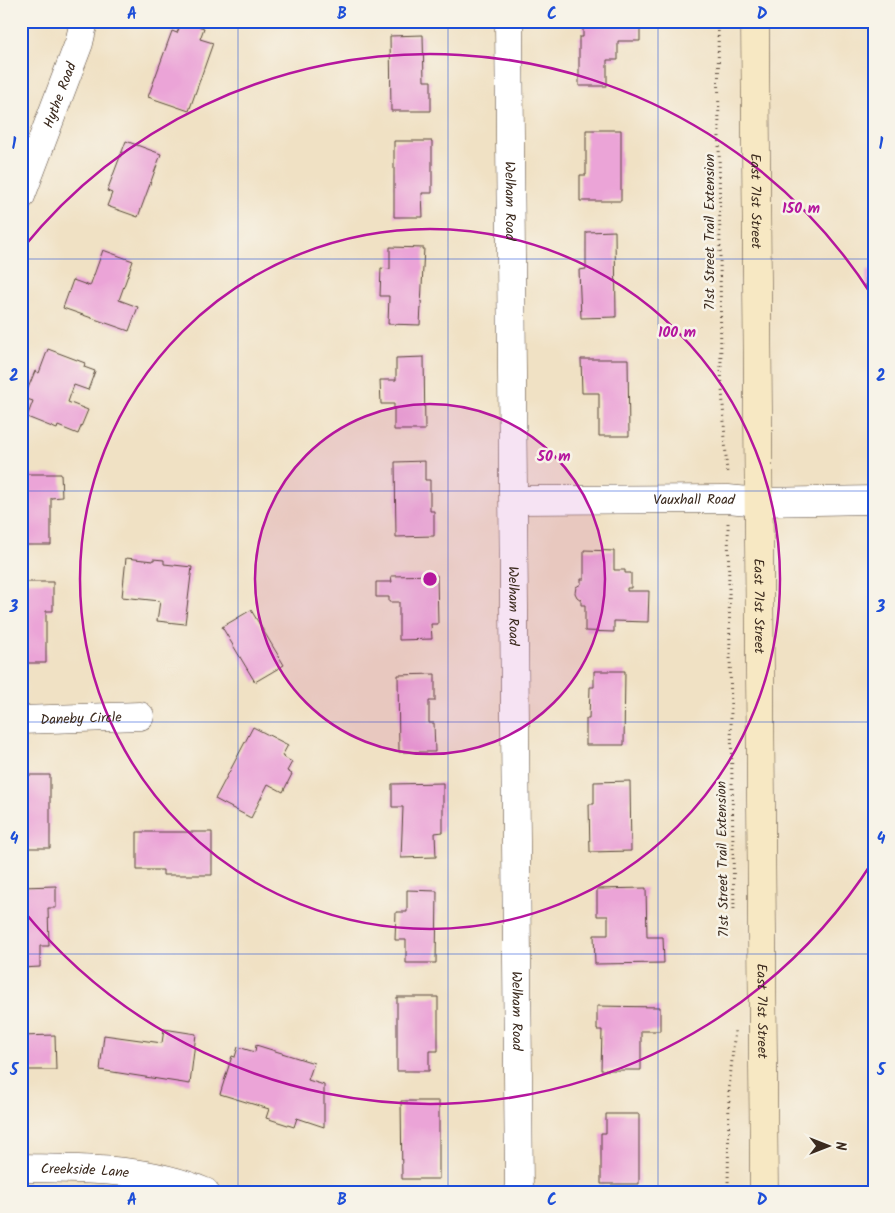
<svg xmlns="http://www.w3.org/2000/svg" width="895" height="1213" viewBox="0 0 895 1213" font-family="Kalam,sans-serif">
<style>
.building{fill:#eba4d7}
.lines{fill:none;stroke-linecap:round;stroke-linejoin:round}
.minor-casing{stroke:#564537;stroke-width:29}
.secondary-casing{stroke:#564537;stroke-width:29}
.path{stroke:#564537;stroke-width:3;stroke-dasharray:1 4;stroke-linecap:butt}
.minor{stroke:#fff;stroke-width:28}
.secondary{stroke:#f7e8c3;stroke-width:28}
.grid{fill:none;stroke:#1d4ed8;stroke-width:1;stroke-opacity:0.55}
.ring{fill:none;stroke:#b5179e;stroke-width:2.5}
.labels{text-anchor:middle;stroke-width:5;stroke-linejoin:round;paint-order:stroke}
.street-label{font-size:14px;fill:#3b2a1e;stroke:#f7f3e8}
.centre{fill:#b5179e;stroke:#f7f3e8;stroke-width:2.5}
.ring-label{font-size:15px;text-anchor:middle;font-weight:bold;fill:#b5179e;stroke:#f7f3e8;stroke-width:5;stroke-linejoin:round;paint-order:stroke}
.neatline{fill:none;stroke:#1d4ed8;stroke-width:2}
.grid-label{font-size:16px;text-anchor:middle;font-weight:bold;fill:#1d4ed8}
</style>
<rect width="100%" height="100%" fill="#f7f3e8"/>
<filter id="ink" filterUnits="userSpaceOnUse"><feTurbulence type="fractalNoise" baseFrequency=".02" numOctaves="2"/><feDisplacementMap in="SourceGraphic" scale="10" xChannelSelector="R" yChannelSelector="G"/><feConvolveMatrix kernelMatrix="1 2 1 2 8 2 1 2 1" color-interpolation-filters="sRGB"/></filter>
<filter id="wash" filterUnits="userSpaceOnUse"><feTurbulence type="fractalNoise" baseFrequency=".0096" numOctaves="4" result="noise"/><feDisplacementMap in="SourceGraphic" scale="20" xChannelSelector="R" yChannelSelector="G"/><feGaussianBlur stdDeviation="1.12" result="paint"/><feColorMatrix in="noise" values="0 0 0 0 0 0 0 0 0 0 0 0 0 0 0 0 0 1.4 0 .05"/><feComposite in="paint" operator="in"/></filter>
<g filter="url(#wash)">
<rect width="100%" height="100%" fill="#f0e1c4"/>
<g id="blocks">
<path class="building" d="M182,21l22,7 -4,11 13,4 -24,68 -41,-14 24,-66 5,2z
M583,21h57v20h-22v19h-11v26h-28v-49h4z
M423,35l1,46h7v30h-40l-1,-75z
M586,130h35v71h-41v-26h6z
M126,141l35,13 -23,63 -31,-11 5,-13 -5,-2z
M394,141h38v52h-10l1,24h-29z
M615,231l1,86 -35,1 -2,-48 7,-1v-37z
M390,247l34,1 -4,77 -32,-1 1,-28h-9l1,-28 9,1z
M103,250l30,11 -14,39 19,7 -9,24 -66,-23 10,-28 17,6z
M874,269v20h-8v-19z
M48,349l37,14 -1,4 11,4 -7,19 -14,-5 -6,17 20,8 -10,24 -20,-8 -1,3 -30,-12 6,-16 -9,-3 11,-27 4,2z
M424,357l1,73h-31v-26h-13l-1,-24h16v-22z
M581,359h47l1,77h-30v-43h-17z
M425,461v19h5v31h4v25l-38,1 -1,-75z
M21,474h40l1,23 -11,1v47h-30z
M584,550l30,1v19h11v3h6v15h-4v3h22l-1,31 -34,-1v11l-29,-1v-26h-4v-5l-4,-3 -2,-4 1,-6 5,-3v-5h3z
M126,558l27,3v-2l11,1v4l28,3 -7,57 -28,-3 3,-20 -38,-4z
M437,575l1,49h-7l1,15 -33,1v-38h-10v-5h-13v-15h16l-1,-6z
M21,582h32v29h-7v52h-25z
M251,610l33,55 -29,17 -33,-55z
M594,671h31l-1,74h-38v-26h3l1,-32h4z
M435,674v27h-6v22h5l1,29h-36l-1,-77z
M253,727l35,18 -6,11 10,6 -5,9 5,3 -9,18 -15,-8 -17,34 -36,-19z
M21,775h29v73h-29z
M630,781l1,70 -41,1 -1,-48h5v-22z
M443,783v49l-8,1 1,24 -35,1 2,-51h-11v-23z
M137,832h75v43h-49v-5h-26z
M56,886v22h-8l1,38h-9v21l-19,1v-81z
M646,888l1,49h16l1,26 -69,1 -1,-29h14v-19h-11v-27z
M407,890l30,1 -1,72h-30v-23h-11l1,-28h11z
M397,997h41v54h-9v20h-32z
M597,1006l63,1v24h-19v39h-40l1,-40h-5z
M164,1029l32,5 -6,50 -90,-14 4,-35 58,8z
M55,1035l1,35h-35v-34z
M256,1045l58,18 -6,17 16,5v42l-27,-9 -3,9 -28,-9 3,-9 -49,-15 12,-38 3,1 3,-10 17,5z
M401,1101h38v78h-37z
M606,1114h33v70h-38v-51h5z"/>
</g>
</g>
<g filter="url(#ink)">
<use href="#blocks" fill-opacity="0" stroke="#564537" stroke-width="1"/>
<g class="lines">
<defs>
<g id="minor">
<path id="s1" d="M509,21l10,1171"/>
<path id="s2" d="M21,196l58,-153 5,-22"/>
<path id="s3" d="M514,500l214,-1 31,3 115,-2"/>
<path id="s4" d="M21,720l119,-4"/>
<path id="s5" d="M21,1168c63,1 125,-1 184,24"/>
</g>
<g id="secondary">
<path id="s6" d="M755,21l9,1171"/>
</g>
</defs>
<use href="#minor" class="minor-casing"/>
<use href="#secondary" class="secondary-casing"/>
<path class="path" d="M718,21l3,349 6,104
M728,523l6,388
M728,1192l1,-103 6,-59"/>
<use href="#minor" class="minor"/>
<use href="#secondary" class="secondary"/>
</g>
</g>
<path class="grid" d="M238,21v1171M448,21v1171M658,21v1171M21,259h853M21,491h853M21,722h853M21,954h853"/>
<circle cx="430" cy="579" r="175" fill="#b5179e" fill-opacity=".12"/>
<g class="ring">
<circle cx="430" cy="579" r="175"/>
<circle cx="430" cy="579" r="350"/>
<path d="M873 861A525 525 0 0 1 22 909M22 249A525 525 0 0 1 873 297"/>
</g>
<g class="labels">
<g class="street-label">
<text dy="5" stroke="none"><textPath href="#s2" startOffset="108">Hythe Road</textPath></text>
<text dy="5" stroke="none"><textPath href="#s1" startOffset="180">Welham Road</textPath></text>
<text dy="5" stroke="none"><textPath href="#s6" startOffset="180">East 71st Street</textPath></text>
<text transform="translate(709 232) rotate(-90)" y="5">71st Street Trail Extension</text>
<text dy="5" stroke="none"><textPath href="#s3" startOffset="180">Vauxhall Road</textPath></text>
<text dy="5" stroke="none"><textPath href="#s1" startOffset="585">Welham Road</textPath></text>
<text dy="5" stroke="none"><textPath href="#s6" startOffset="585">East 71st Street</textPath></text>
<text dy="5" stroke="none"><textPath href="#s4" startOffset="60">Daneby Circle</textPath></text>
<text transform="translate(722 859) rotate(-91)" y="5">71st Street Trail Extension</text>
<text dy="5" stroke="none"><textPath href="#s1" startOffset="990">Welham Road</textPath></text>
<text dy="5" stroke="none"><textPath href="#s6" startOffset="990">East 71st Street</textPath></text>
<text dy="5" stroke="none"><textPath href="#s5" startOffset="64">Creekside Lane</textPath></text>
</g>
</g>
<circle cx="430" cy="579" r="8" class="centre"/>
<g class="ring-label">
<text x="801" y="213">150 m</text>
<text x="677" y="337">100 m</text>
<text x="554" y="461">50 m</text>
</g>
<rect width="895" height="1213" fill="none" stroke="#f7f3e8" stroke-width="55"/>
<g transform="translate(828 1146) rotate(90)" stroke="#f7f3e8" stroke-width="4" paint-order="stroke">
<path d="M0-4L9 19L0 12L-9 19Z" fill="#3b2a1e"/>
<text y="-8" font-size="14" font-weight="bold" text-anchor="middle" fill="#3b2a1e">N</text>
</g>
<rect x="28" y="28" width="840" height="1158" class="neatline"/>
<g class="grid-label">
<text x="132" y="19">A</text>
<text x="342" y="19">B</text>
<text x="552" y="19">C</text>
<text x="762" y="19">D</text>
<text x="14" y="149">1</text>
<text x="881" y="149">1</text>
<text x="14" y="381">2</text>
<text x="881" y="381">2</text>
<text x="14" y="612">3</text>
<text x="881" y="612">3</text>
<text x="14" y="844">4</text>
<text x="881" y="844">4</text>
<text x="14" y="1075">5</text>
<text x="881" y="1075">5</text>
<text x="132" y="1205">A</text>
<text x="342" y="1205">B</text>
<text x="552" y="1205">C</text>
<text x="762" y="1205">D</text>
</g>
</svg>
